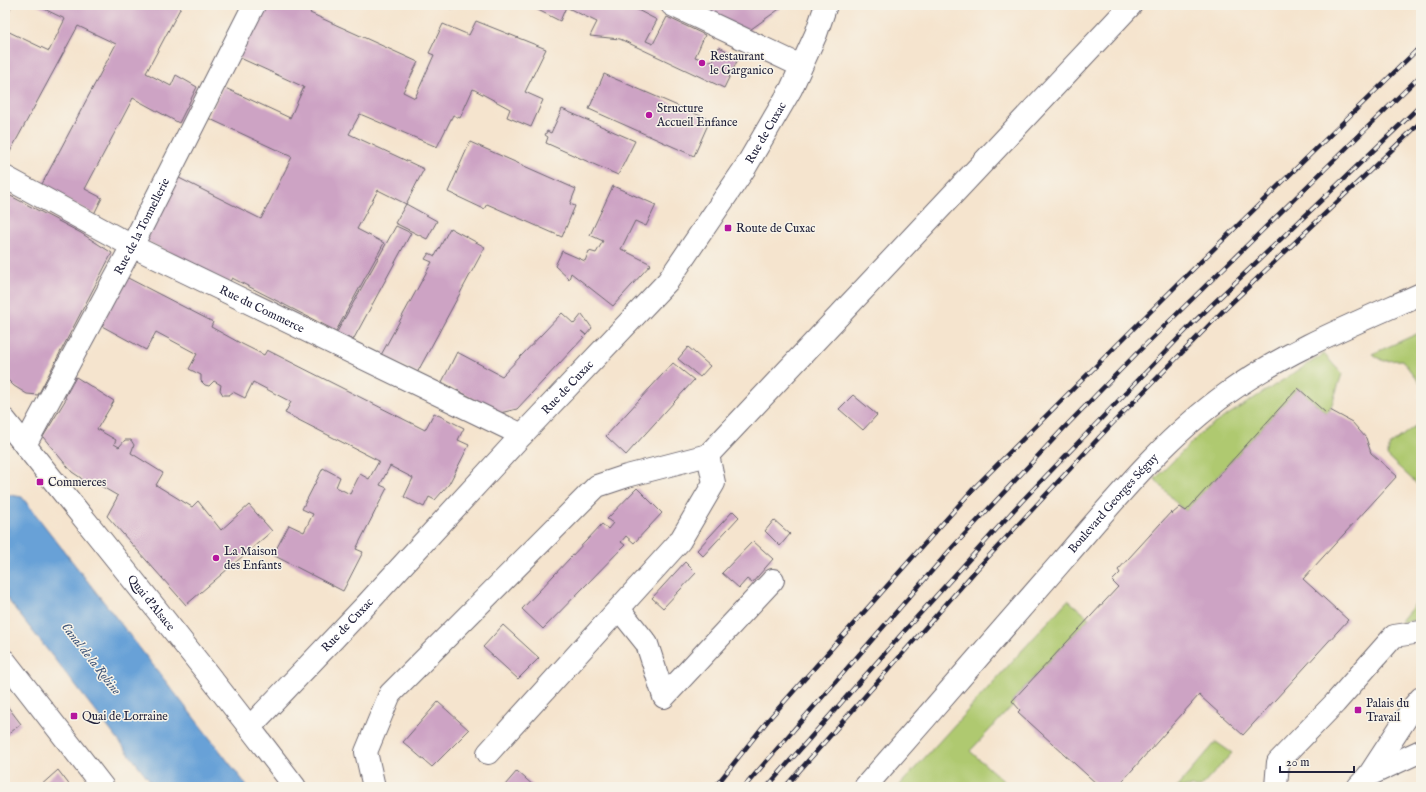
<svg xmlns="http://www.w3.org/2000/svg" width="1426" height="792" viewBox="0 0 1426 792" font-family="'IM FELL English',serif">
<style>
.green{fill:#afc96f;stroke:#687655}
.water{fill:#68a1d7;stroke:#456289}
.building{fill:#cda3c4}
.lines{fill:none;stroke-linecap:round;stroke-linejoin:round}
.minor-casing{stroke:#6c666e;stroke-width:24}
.major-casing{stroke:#6c666e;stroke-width:24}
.minor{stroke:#fff;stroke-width:22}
.major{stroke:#fff;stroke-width:22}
.rail-casing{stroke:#22223b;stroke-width:4.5}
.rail{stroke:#f7f3e8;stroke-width:3;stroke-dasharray:9;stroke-linecap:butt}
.poi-dot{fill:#b5179e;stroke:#f7f3e8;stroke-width:1.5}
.labels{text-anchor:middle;stroke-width:3;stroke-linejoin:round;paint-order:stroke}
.poi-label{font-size:12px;fill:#22223b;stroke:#f7f3e8;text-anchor:start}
.street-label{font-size:12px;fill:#22223b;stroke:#f7f3e8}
.water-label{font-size:13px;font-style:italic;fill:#3e5579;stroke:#f7f3e8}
</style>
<rect width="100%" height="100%" fill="#f7f3e8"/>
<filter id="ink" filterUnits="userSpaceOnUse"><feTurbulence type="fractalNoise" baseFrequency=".025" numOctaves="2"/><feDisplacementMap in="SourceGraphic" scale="8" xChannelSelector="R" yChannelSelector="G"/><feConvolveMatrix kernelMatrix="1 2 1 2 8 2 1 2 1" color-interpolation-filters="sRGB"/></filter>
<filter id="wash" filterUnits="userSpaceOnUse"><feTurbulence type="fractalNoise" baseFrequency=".012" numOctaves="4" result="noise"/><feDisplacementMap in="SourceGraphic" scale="16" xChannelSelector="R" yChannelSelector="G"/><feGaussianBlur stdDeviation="0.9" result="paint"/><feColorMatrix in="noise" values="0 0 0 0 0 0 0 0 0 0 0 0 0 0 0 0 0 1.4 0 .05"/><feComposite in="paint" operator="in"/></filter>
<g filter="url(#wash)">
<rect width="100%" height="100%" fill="#f5e4ce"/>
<path class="green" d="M1421,332v53l-19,-25 -18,1 -12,-7z
M1324,354l18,20 -12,36 -4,3 -28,-25 -112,123 -6,-4 -25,-28 49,-49z
M1415,426l6,1v63l-6,-8 -28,-26 3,-11z
M1421,597v23l-21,2z
M1068,600l21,18 -77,83 2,3 -44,47 40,36h-112z
M1216,742l16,11 -31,34h-24z"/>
<path class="water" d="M5,494l17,3 226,290h-93l-150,-191z"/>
<g id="blocks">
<path class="building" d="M5,5h7l-7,14z
M36,5h146l-36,68 25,13 5,-11 21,12 -18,36 -46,-25 -48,91 17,9 -8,16 -53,-28 75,-142 -38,-18 -73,135v-131l44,21 16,-32z
M265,5h49l-4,8 108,49 -15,30 12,6 19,-43 -5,-2 14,-29 26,11 7,-14 70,28 -21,43 18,8 -12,27 -24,-10 3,-8 -37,-20 -13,29 -7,-3 -16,32 -77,-33 -11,20 75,35 -18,35 31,17 -10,18 -32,-16 11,-19 -28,-14 -21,39 27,14 -48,88 -104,-53 -3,5 -84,-43 32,-63 84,42 31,-62 -84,-39 15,-31 67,31 14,-31 -66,-30z
M444,5h9l-2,4z
M528,5h100l29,15 -11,21 7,3 14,-27 38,18 -10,22 6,2 1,-1 8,4 1,-2 2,1 6,-14 20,10 -15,31 -104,-49 -30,-3 7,-14 -31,-15 -6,14z
M713,5h72l-38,27 -42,-21z
M604,74l106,46 -16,36 -105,-47z
M562,109l73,32 -17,34 -72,-32 2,-6 -3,-2 2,-4 4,2z
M470,142l106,47 -6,15 5,2 -13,31 -75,-33 -3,5 -36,-17z
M613,186l43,19 -10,21 -11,-5 -14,28 30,15 -38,42 -42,-33 -2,6 -14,-13 7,-15 23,10 4,-10 7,2 7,-12 -13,-6z
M5,193l76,40 31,20 -74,142 -11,-1 -13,-8 -9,-9z
M396,226l15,7 -58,107 -16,-8z
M450,228l35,19 -68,126 -36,-18 51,-93 -7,-3 4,-6 6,3z
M126,277l87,45 -2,5 29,16 24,12 3,-5 158,80 9,-17 30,15 -6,12 11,5 -20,39 -14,16 -6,-3 -5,10 -20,-10 9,-19 -23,-12 -10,19 7,3 -31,61 7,3 -20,39 -70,-36 16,-30 15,7 9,-18 -11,-5 21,-41 17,9 -4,10 14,7 10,-20 9,5 10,-18 -94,-48 6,-11 -38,-20 -8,16 -12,-6 -4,3h-6l-3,-5 1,-5 -7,-4 -5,5 -4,-1 -4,-4v-6l-12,-6 8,-15 -41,-22 -10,18 -46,-25z
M562,313l12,11 8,-10 10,14 -6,7 -5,-4 5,4 -69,74 -17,4 -58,-31 15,-30 45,24z
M688,347l22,19 -10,11 -22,-18z
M673,363l21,17 -68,75 -20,-19z
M76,377l38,24 -17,28 19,11 -2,4 5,3 6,-7h6l3,5 -3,8 32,20 -7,12 36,22 6,-6 23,29 28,-25 23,26 -86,74 -79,-89 11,-20 -24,-14 -3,3 -6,1 -4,-3v-5l-9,-6 -29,-35 23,-38 -1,-2z
M1298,388l28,25 4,-3 22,12 14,16 5,15 26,23 -94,103 45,41 -105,115 -44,-40 -82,92h-11l-5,-4 -3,2 -80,-73 2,-2 -8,-9 106,-114 -6,-6 8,-8 -2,-3 53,-58 1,2 8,-7 6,4z
M853,395l24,20 -14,15 -24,-21z
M637,488l25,25 -28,30 -8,-7 -5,6 4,3 -82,84 -21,-20 80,-85 6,5 5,-6 -6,-4z
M733,511l6,6 -36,39 -6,-6z
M774,520l16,14 -10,12 -15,-15z
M753,541l20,18 -21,24 -5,-4 -8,9 -17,-15z
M685,562l11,11 -33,35 -11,-10z
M503,625l36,33 -21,21 -35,-32z
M438,702l31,28 -37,37 -29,-25z
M5,703l16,21 -16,13z
M58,770l13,17h-32z
M517,771l18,16h-28l-2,-2z"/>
</g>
</g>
<g filter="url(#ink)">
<use href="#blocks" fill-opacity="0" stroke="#6c666e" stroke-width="1"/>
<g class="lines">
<defs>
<g id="minor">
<path d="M672,5l129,61"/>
<path id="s1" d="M5,177l127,69 390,189"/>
<path id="s2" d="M5,420c97,122 196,242 290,367"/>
<path id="s3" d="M25,445l107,-199 122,-241"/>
<path d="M619,609l28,35 17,53 109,-117"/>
<path d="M5,661l98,126"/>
<path id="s4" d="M250,727l115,-121 157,-171 146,-154 77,-113 46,-79 25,-55 10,-29"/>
<path d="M488,753l192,-212 34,-58 -6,-28"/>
<path d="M1369,775l52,-24"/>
<path d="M374,787l-8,-35 24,-58 207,-208 30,-10 81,-21 423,-450"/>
<path d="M1276,787l2,-25 57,-59 59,-67 27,-4"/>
</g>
<g id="major">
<path id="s5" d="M865,787c66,-75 131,-150 197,-226 51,-59 102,-123 167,-169 59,-42 127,-69 192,-98"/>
<path d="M1358,787l11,-12 45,-69 7,-8"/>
</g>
</defs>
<use href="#minor" class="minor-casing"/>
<use href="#major" class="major-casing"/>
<use href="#minor" class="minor"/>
<use href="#major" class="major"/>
<defs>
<path id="rail" d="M715,787l54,-68 206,-232 204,-204 242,-237
M744,787l207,-238 112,-120 74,-76 284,-278
M767,787l140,-159 115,-127 173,-180 226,-216
M785,787l192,-218 131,-141 114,-116 199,-190"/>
</defs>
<use href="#rail" class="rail-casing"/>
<use href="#rail" class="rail"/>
</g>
</g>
<g class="poi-dot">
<circle cx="702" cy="63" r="4"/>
<circle cx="649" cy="115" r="4"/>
<rect x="724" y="224" width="8" height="8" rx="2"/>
<rect x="36" y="478" width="8" height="8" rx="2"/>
<circle cx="216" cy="558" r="4"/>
<rect x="1354" y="706" width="8" height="8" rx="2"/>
<rect x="70" y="712" width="8" height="8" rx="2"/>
</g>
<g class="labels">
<g class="poi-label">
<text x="710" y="60">Restaurant<tspan x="710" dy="14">le Garganico</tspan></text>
<text x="657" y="112">Structure<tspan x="657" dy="14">Accueil Enfance</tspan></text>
<text x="736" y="232">Route de Cuxac</text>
<text x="48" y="486">Commerces</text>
<text x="224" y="555">La Maison<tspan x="224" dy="14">des Enfants</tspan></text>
<text x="1366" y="707">Palais du<tspan x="1366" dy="14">Travail</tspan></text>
<text x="82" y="720">Quai de Lorraine</text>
</g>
<g class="street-label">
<text dy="4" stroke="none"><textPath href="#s4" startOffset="789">Rue de Cuxac</textPath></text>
<text dy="4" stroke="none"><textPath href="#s3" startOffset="248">Rue de la Tonnellerie</textPath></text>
<text dy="4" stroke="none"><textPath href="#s1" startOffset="289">Rue du Commerce</textPath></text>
<text dy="4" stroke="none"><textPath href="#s4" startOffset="465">Rue de Cuxac</textPath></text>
<text dy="4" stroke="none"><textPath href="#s5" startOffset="377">Boulevard Georges Séguy</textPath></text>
<text dy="4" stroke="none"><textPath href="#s2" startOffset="234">Quai d'Alsace</textPath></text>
<text dy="4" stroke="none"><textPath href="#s4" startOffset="141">Rue de Cuxac</textPath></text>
</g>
<g class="water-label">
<text transform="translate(92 658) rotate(52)" y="5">Canal de la Robine</text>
</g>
</g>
<rect width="1426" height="792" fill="none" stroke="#f7f3e8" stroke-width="20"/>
<path d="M1280 766v6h74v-6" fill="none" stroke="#22223b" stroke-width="2"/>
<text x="1286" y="766" font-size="12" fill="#22223b" stroke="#f7f3e8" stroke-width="3" paint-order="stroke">20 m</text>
</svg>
